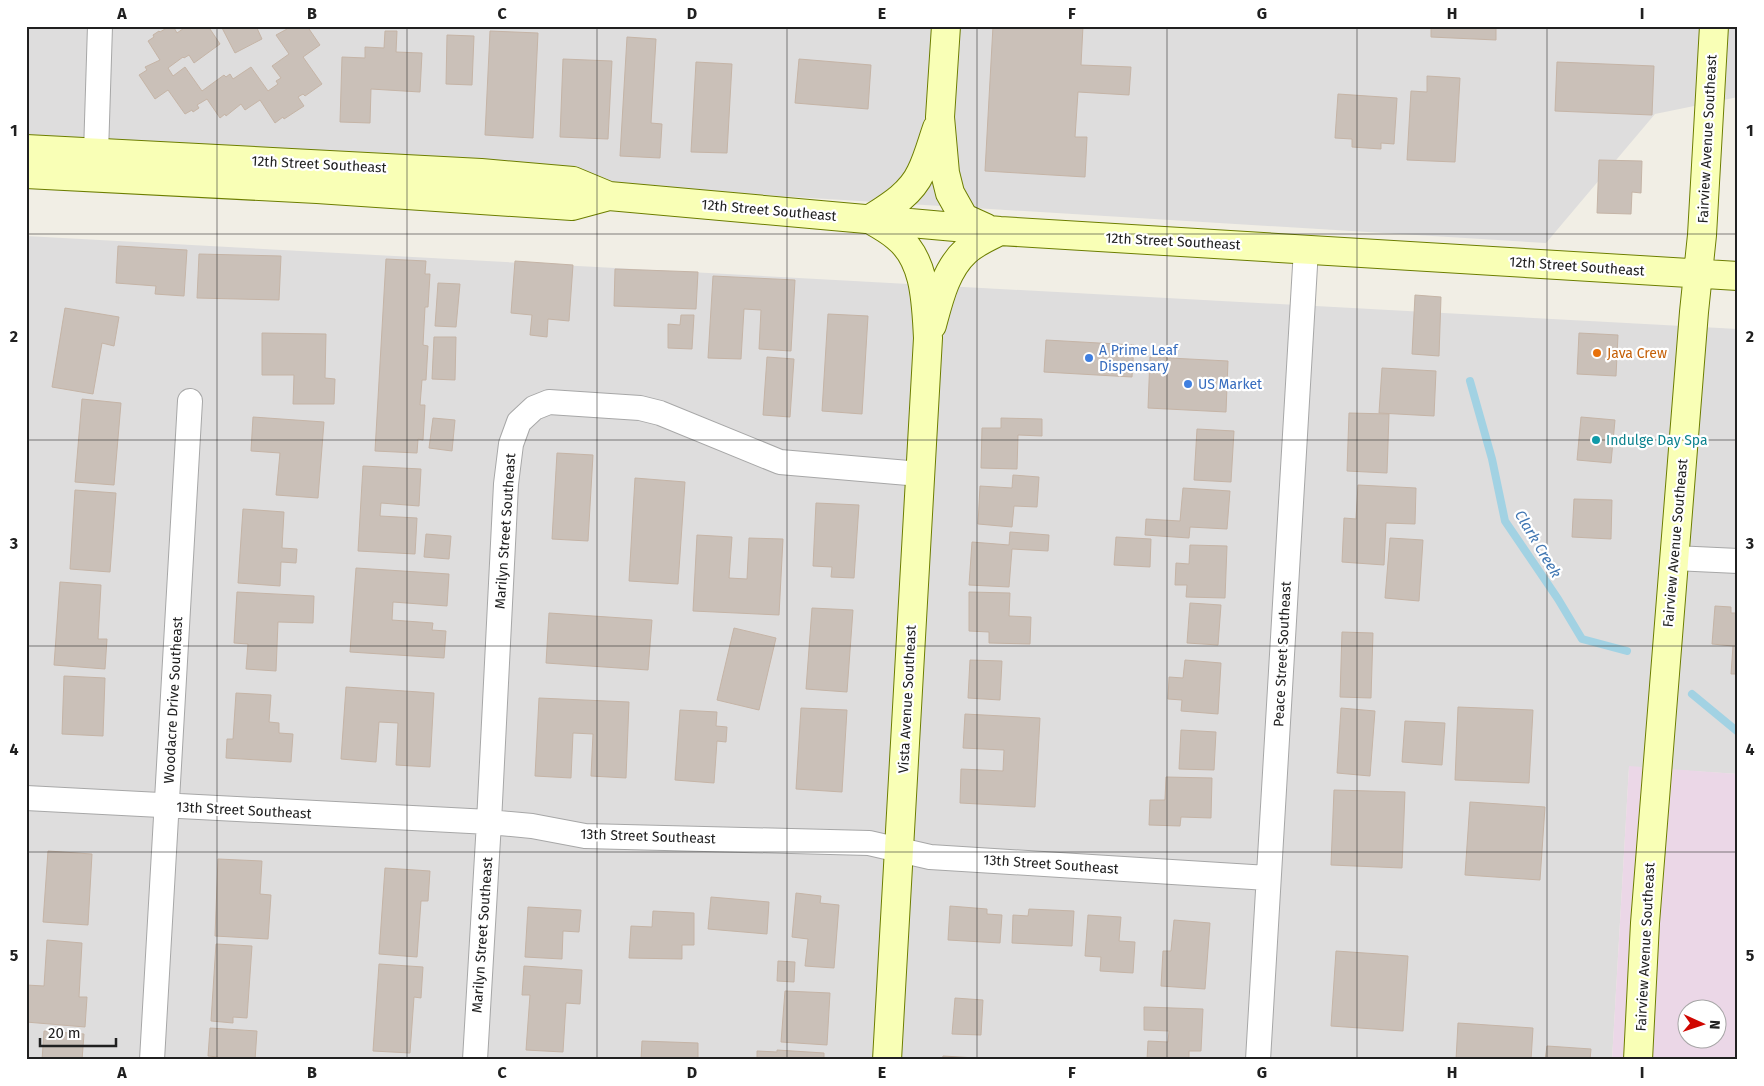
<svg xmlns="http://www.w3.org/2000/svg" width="1764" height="1086" viewBox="0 0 1764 1086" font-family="'Fira Sans',sans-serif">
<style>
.residential{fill:#dedddd}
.industrial{fill:#ebd7e7;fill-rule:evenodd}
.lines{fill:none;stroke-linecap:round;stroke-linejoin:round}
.stream{stroke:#a2d2e3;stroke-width:8}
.building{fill:#cac0b8;stroke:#c5b4a6}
.street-casing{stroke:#a7a7a7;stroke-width:26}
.secondary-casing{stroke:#6d7e00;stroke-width:30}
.street{stroke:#fff;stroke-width:24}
.secondary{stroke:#f9ffb6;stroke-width:28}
.grid{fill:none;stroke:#202020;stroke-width:1;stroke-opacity:0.55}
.food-dot{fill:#e8710a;stroke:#fff;stroke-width:2}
.shop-dot{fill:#3f7fe0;stroke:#fff;stroke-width:2}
.culture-dot{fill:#0f9aa8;stroke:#fff;stroke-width:2}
.labels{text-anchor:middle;stroke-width:4.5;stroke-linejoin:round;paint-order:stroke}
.street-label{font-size:14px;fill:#202020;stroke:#fff}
.shop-label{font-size:14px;fill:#366cbe;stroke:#fff;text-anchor:start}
.food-label{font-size:14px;fill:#c56008;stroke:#fff;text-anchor:start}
.culture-label{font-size:14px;fill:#0d838f;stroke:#fff;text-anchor:start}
.water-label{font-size:15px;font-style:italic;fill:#4076b2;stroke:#fff}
.neatline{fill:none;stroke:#202020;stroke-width:2}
.grid-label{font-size:16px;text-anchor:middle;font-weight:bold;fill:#202020}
</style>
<rect width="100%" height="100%" fill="#f1eee5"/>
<path class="residential" d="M26,26h1712v71l-83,17 -109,129 -1520,-93z
M26,236l1712,93v445l-109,-7 -17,293h-1586z"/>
<path class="industrial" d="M1629,766l109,8v286h-126zM1686,1008h30v30h-30z"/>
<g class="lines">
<path class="stream" d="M1470,381l22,78 13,62 53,78 24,40 45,12
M1692,694l46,38"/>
</g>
<path class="building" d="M170,26h3l4,7 10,-7h21l12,18 -26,19 -5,-8 -5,3 -1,-1 -15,11 5,8 12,-9 17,24 22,-16 2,2 4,-3 3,5 18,-12 17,24 10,-7 -2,-3 5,-3 -9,-12 17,-12 -13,-19 11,-6 -1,-3h21l13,19 -17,12 19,27 -17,12 -2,-2 -5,3 6,9 -20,13 -1,-2 -8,6 -15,-23 -15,10 -4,-6 -15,12 -1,-2 -5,4 -13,-19 -10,6 2,3 -6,4 -1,-2 -7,4 -17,-24 -13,9 -16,-24 8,-5 -2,-3 15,-7 -12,-19 6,-4 -1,-2 6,-4 1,1z
M221,26h35l6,13 -27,14z
M993,26h90l-2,39 50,2 -2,28 -51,-3 -3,45h12l-2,40 -100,-6z
M1431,26h65v14l-65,-3z
M385,31h12l-1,21 26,1 -2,39 -49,-3 -1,34 -30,-1 2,-65 23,1v-11l19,1z
M490,31l48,2 -5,105 -48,-3z
M447,35l27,1 -2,49 -26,-1z
M627,37l29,2 -5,84 11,1 -2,34 -40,-2z
M563,59l49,2 -4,78 -48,-2z
M799,59l72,6 -3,44 -73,-6z
M696,62l36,2 -5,89 -36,-1z
M1557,62l97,4 -2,49 -97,-4z
M1427,76l33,2 -5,84 -48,-2 4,-69 16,1z
M1338,94l59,4 -3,46 -13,-1v6l-29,-2v-8l-17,-1z
M1599,160l43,1 -1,32 -9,-1 -1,22 -34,-1z
M118,246l69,4 -3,46 -29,-2 1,-8 -40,-3z
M199,254l82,2 -2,44 -82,-2z
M386,259l40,2 -1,13h5l-2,33h-3l-2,38 5,1 -2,34h-4l-2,25h5l-2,35 -5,-1 -1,14 -42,-2z
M515,261l58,4 -4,56 -21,-2 -1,18 -17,-2 2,-20 -21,-2z
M615,269l83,3 -2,37 -82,-3z
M713,276l82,4 -4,71 -32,-2 2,-39 -17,-1 -3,50 -33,-1z
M438,283l22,1 -4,43 -21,-1z
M1415,295l26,2 -2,59 -27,-2z
M65,308l54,9 -5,29 -12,-3 -9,51 -41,-7z
M828,314l40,2 -6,98 -40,-3z
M681,315h13l-2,34 -24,-1v-24l12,1z
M262,333l64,1 -1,44 10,1 -1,25h-41l1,-29h-32z
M1579,333l39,2 -2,41 -39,-2z
M434,337h22l-1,43 -23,-1z
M1046,340l88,5 -2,32 -88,-5z
M767,357l27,2 -4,58 -27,-2z
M1150,357l78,4 -2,51 -78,-4z
M1382,368l54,3 -2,45 -55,-3z
M82,399l39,4 -7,82 -39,-3z
M1349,413l40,1 -2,59 -40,-2z
M253,417l71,5 -6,76 -42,-3 4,-42 -29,-2z
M1581,417l34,3 -4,43 -34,-3z
M433,418l22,2 -3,31 -23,-3z
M1001,418l41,1v17l-24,-1 -1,34 -36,-1 1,-40h19z
M1197,429l37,2 -3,51 -37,-2z
M557,453l36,2 -5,86 -36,-2z
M363,466l58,3 -2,37 -38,-3 -1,13 37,2 -2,36 -57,-3z
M1013,475l26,2 -2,30 -23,-1 -2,21 -34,-3 2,-38 32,2z
M635,478l50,4 -7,102 -49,-3z
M1358,485l58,3 -1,36 -29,-1 -2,42 -42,-3 2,-44 12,1z
M1183,488l47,3 -3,38 -37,-2 -1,11 -44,-3 1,-16 34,2z
M75,490l41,3 -6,79 -40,-3z
M1574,499l38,1 -1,39 -39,-2z
M816,503l43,2 -5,73 -23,-1 1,-10 -19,-1z
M243,509l41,3 -2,36 15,1 -1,14 -15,-1 -1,24 -42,-3z
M1010,532l39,3 -1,16 -36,-2 -3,38 -40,-2 3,-43 37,3z
M426,534l25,2 -2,23 -25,-2z
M697,535l35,2 -3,41 18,1 2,-41 34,1 -4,76 -86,-4z
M1116,537l35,2 -1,28 -36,-2z
M1390,538l33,2 -4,61 -34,-3z
M1190,545l37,1 -2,52 -39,-1 1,-12h-12l1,-22 13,1z
M356,568l93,6 -2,32 -54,-4 -1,18 41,3 -1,7 14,1 -2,27 -94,-6z
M60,582l41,3 -3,54h9l-2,30 -51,-4z
M237,592l77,4 -1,27 -35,-1 -2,49 -30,-2 2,-25 -14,-1z
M969,592l41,1 -1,23 22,1 -1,27 -41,-1v-11l-20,-1z
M1190,603l31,2 -3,40 -31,-2z
M1715,606l16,1v6h7v61h-7l2,-28 -21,-2z
M812,608l41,2 -6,82 -41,-3z
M549,613l103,7 -4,50 -102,-7z
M734,628l42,10 -17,72 -42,-10z
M1342,632l31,1 -2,65 -31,-1z
M970,660l32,1 -2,39 -32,-2z
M1185,660l36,3 -3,51 -37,-3 1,-11 -14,-1 1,-22 14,1z
M64,676l41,2 -2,58 -41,-2z
M346,687l88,6 -4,74 -34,-2 2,-42 -19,-1 -3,40 -35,-3z
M236,693l35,2 -2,27 10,1v10l14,1 -2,28 -65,-4 1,-19h6z
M539,698l90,4 -3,76 -35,-2 2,-42 -20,-1 -2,45 -36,-2z
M1458,707l75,3 -4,73 -74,-3z
M801,708l46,2 -5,82 -46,-3z
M1341,708l34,3 -5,65 -33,-3z
M680,710l37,2 -1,14 11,1 -1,15 -9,-1 -3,42 -39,-3z
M965,714l75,4 -5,89 -75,-4 1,-34 42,2 1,-21 -41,-2z
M1405,721l40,2 -3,42 -40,-3z
M1181,730l35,2 -2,38 -35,-1z
M1166,777l46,1 -1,40 -30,-1 -1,9 -31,-1 1,-25h15z
M1334,790l71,2 -3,76 -71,-3z
M1470,802l75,5 -5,73 -75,-5z
M48,851l44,3 -4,71 -45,-3z
M218,859l44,2 -2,33 11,1 -3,44 -53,-3z
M385,868l45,3 -2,30h-7l-4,56 -38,-3z
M796,893l25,3 -1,7 19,2 -5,63 -29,-2 3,-27 -16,-2z
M711,897l58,5 -2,32 -59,-5z
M950,906l37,3v5l15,1 -2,28 -52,-3z
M528,907l53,3 -2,22 -16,-1 -1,28 -37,-2z
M1029,909l45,2 -2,35 -60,-3 1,-28 15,1z
M653,911l41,2v32h-12v14l-53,-1 2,-32 21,1z
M1088,915l33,2 -2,24 16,1 -2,31 -33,-2 1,-14 -16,-1z
M1174,920l36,3 -5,66 -44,-3 2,-35h8z
M47,940l35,3 -3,54h8l-2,30 -59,-5v-37l18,1z
M216,944l36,2 -5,72 -14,-1v6l-22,-2z
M1336,951l72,5 -5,75 -72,-5z
M778,961l17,1 -1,20 -17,-1z
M379,964l44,3 -2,31 -7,-1 -4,56 -37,-2z
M524,966l58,4 -2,34 -14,-1 -3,49 -37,-2 4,-55h-8z
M785,991l45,2 -3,52 -46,-3z
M955,998l28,2 -2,35 -29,-1z
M1144,1007l59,2 -2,42h-12v9h-42l1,-19 20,1 1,-11 -25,-1z
M1458,1023l75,5 -2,32h-75z
M210,1028l47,3 -2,29h-37v-3l-10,-1z
M44,1031l40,3 -2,26h-40z
M642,1041l56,2v17h-57z
M1547,1046l44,3 -1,11h-45z
M777,1050l47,3v7h-67v-9l20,1z
M943,1056l33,2v2h-34z"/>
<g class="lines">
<defs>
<path id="street" d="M96,153l4,-127
M1674,558l64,3
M26,798l463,24 43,4 53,10 284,7 61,14 338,21
M152,1060l38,-659
M475,1060l14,-238 17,-338 5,-40 8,-22 15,-14 15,-6 91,6 20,5 120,49 140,12
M1258,1060l48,-811"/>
<path id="secondary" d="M946,26l-6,91 5,56 5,20 14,25 22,10
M26,149l455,24 92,8 36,15 391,35 738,45
M26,174l291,15 255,17 37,-10
M870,219c19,-12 41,-25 51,-47 7,-14 11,-30 16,-44
M871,220c9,5 18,10 26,17 29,23 29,67 31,101l-41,722
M932,325c7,-26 14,-56 34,-74 10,-9 22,-14 34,-20
M1638,1060l7,-137 49,-611 8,-77 12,-209"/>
</defs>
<use href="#street" class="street-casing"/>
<use href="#secondary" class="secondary-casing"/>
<use href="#street" class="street"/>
<use href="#secondary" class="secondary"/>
</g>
<path class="grid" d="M217,26v1034M407,26v1034M597,26v1034M787,26v1034M977,26v1034M1167,26v1034M1357,26v1034M1547,26v1034M26,234h1712M26,440h1712M26,646h1712M26,852h1712"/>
<circle class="food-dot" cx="1597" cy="353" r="5"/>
<g class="shop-dot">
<circle cx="1089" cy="358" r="5"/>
<circle cx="1188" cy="384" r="5"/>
</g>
<circle class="culture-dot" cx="1596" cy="440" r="5"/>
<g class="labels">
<g class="street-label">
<text transform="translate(1707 139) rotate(-87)" y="5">Fairview Avenue Southeast</text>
<text transform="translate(319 164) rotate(3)" y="5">12th Street Southeast</text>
<text transform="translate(769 210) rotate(5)" y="5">12th Street Southeast</text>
<text transform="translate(1173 241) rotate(3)" y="5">12th Street Southeast</text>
<text transform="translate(1577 266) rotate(4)" y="5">12th Street Southeast</text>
<text transform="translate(505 531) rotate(-86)" y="5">Marilyn Street Southeast</text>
<text transform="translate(1675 543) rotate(-85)" y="5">Fairview Avenue Southeast</text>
<text transform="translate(1282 654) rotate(-87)" y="5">Peace Street Southeast</text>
<text transform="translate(907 699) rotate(-87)" y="5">Vista Avenue Southeast</text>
<text transform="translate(173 700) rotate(-87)" y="5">Woodacre Drive Southeast</text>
<text transform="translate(244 810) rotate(3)" y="5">13th Street Southeast</text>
<text transform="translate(648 836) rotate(2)" y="5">13th Street Southeast</text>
<text transform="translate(1051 864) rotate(4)" y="5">13th Street Southeast</text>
<text transform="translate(482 935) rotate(-86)" y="5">Marilyn Street Southeast</text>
<text transform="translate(1645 947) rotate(-87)" y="5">Fairview Avenue Southeast</text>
</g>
<g class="shop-label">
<text x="1099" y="355">A Prime Leaf<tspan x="1099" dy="16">Dispensary</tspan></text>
<text x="1198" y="389">US Market</text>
</g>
<g class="food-label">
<text x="1607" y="358">Java Crew</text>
</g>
<g class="culture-label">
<text x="1606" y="445">Indulge Day Spa</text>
</g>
<g class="water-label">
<text transform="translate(1538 544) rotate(59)" y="5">Clark Creek</text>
</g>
</g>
<rect width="1764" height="1086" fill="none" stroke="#ffffff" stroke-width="55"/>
<g transform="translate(1702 1024) rotate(93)"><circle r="24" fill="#ffffff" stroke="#a6a6a6"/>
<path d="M0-4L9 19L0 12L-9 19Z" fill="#d00600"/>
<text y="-8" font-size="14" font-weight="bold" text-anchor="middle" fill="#202020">N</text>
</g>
<path d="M40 1038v8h76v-8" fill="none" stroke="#202020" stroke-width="2.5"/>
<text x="48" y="1038" font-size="15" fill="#202020" stroke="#ffffff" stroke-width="4" paint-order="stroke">20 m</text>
<rect x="28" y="28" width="1708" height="1030" class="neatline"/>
<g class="grid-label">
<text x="122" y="19">A</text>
<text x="312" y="19">B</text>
<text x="502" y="19">C</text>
<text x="692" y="19">D</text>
<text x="882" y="19">E</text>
<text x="1072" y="19">F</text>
<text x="1262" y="19">G</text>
<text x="1452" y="19">H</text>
<text x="1642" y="19">I</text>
<text x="14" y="136">1</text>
<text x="1750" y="136">1</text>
<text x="14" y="342">2</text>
<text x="1750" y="342">2</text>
<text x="14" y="549">3</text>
<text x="1750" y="549">3</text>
<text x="14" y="755">4</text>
<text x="1750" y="755">4</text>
<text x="14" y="961">5</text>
<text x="1750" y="961">5</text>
<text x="122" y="1078">A</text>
<text x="312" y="1078">B</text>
<text x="502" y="1078">C</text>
<text x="692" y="1078">D</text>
<text x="882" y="1078">E</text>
<text x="1072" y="1078">F</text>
<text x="1262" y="1078">G</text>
<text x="1452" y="1078">H</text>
<text x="1642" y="1078">I</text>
</g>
</svg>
